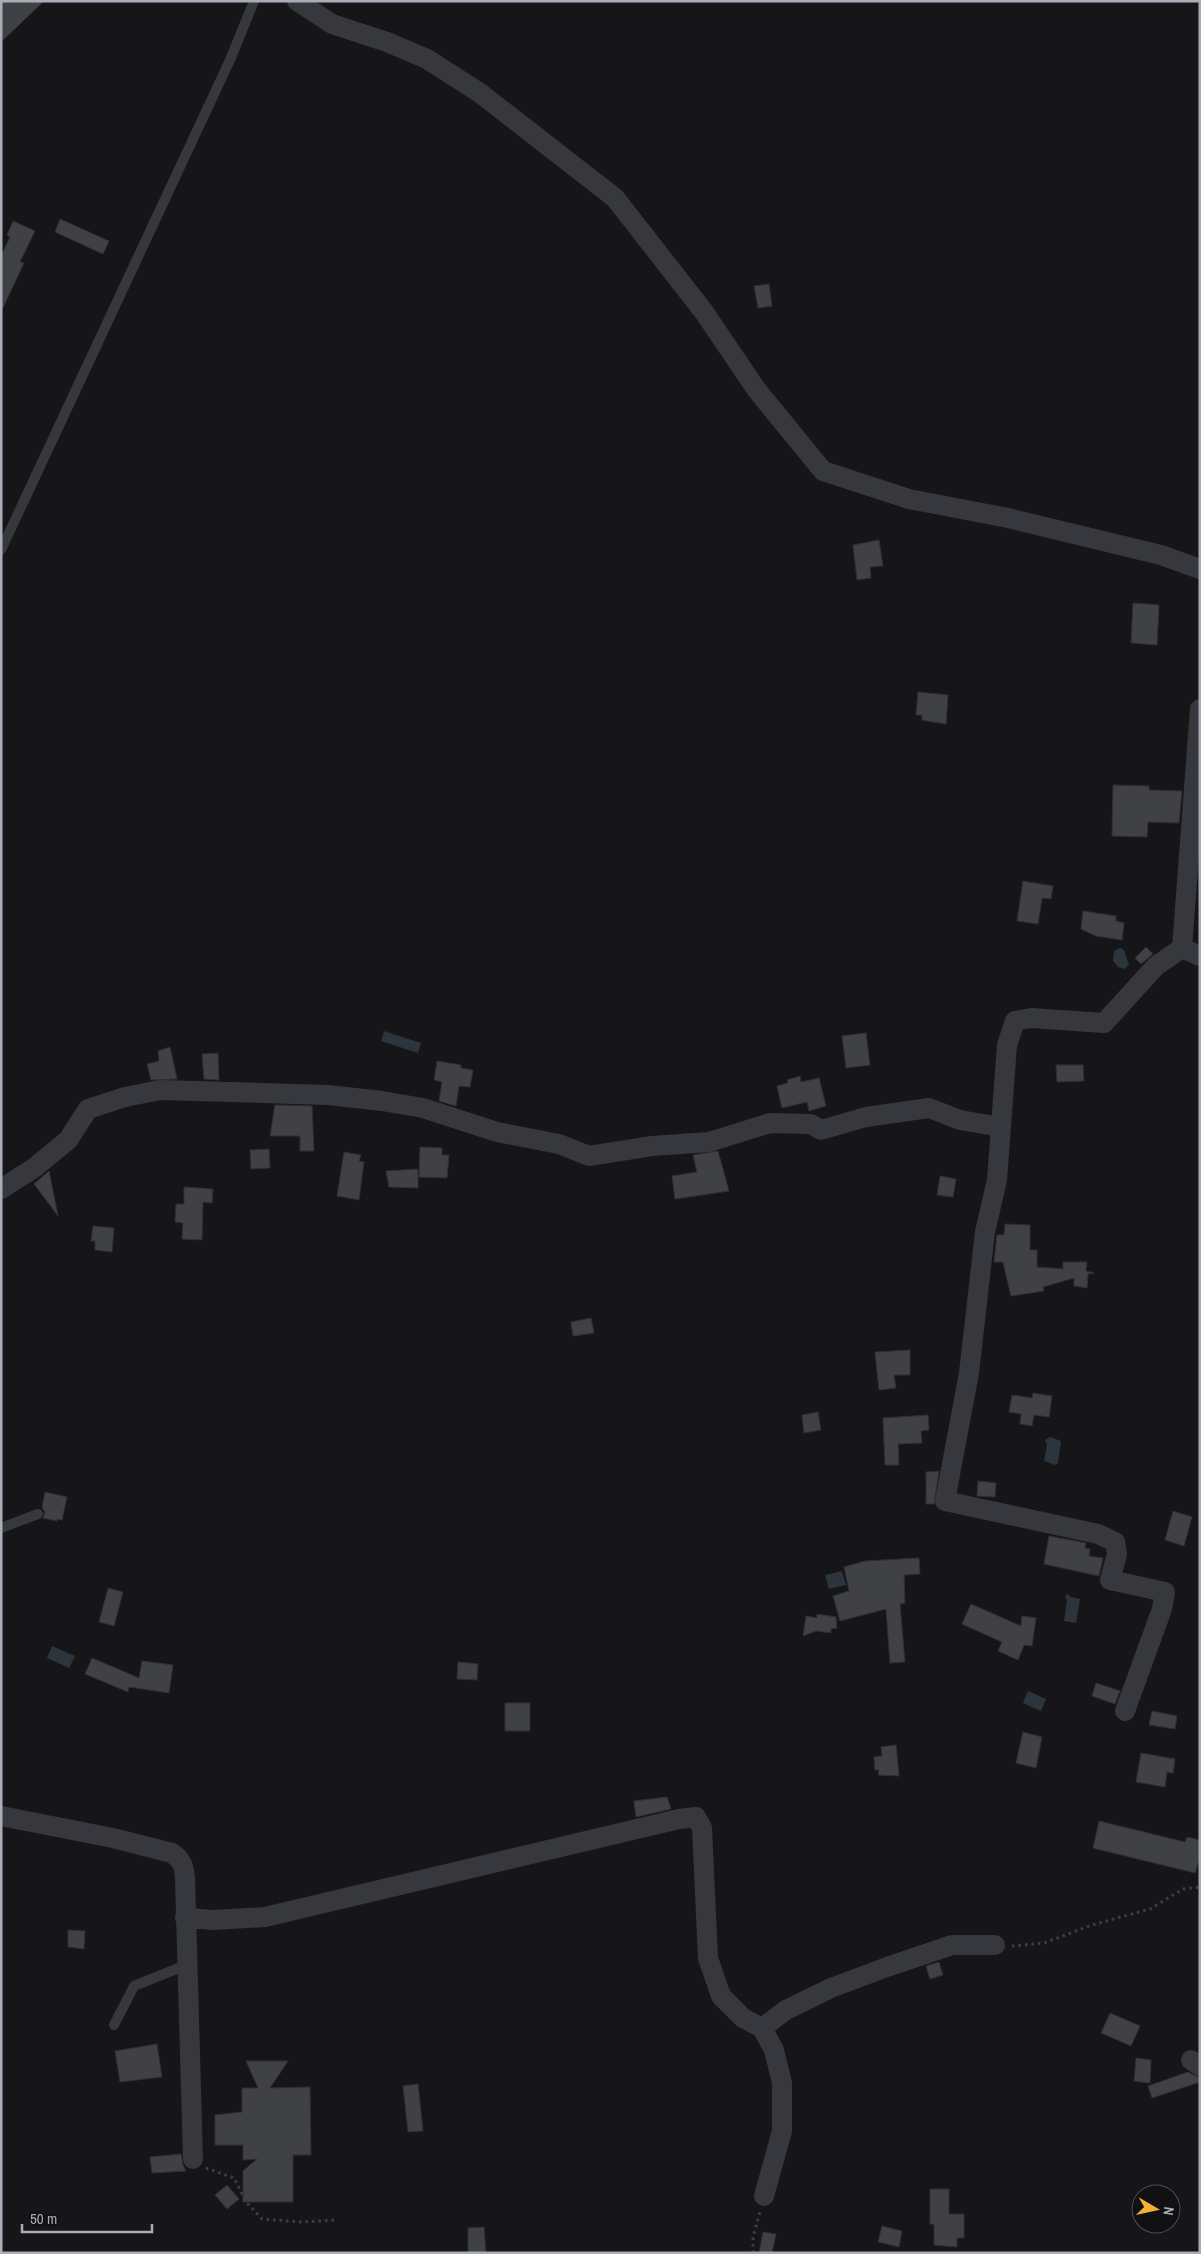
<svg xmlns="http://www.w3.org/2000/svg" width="1201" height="2254" viewBox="0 0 1201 2254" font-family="'Archivo Narrow',sans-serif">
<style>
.water{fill:#2c353c}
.building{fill:#404145;stroke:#303034}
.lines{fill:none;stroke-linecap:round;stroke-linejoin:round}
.path{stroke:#3d3f44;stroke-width:3;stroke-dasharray:2.5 4;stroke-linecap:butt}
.lane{stroke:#37383d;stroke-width:10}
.street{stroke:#37383d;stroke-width:20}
</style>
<rect width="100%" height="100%" fill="#161618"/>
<path class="water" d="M1120,948l4,2 5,15 -5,4 -6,-2 -5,-6 1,-10z
M384,1031l37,12 -3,10 -37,-12z
M1050,1437l11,4 -3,22 -3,2 -11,-4 3,-16 -2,-5z
M842,1571l4,14 -17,4 -4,-14z
M1067,1594l4,3 9,2 -4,24 -12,-2 3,-21 -2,-3z
M52,1646l23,10 -6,12 -22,-10z
M1028,1691l18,8 -5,12 -18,-8z"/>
<path class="building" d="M1,1h43l-43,41z
M60,219l49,22 -6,13 -48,-22z
M13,221l22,10 -15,31 4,1 -23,49v-56l9,-19 -3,-2z
M769,284l3,22 -14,2 -4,-22z
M879,540l4,26 -13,1 1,11 -14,2 -4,-35z
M1133,603l26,2 -2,40 -26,-2z
M918,692l30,3 -2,29 -24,-4v-5h-6z
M1113,785l36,1v4l33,1 -3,32 -31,-1 -1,15 -35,-1z
M1023,881l30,5 -2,13 -9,-1 -4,26 -21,-3z
M1083,911l33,5v5l8,2 -2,17 -26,-4 -15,-7z
M1146,947l7,7 -12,10 -6,-6z
M866,1033l4,32 -24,3 -4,-32z
M170,1047l7,32 -26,1 -4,-16 12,-3 -1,-10z
M218,1053l1,27 -15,-1 -2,-25z
M437,1061l24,4v3l12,2 -3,17 -11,-1 -3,20 -17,-5 3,-19 -8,-2z
M1056,1065h27l1,16 -27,1z
M800,1076l1,6 18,-4 7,28 -17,5 -2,-9 -25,6 -5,-22 11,-3 -1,-3z
M275,1105l37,1 2,45h-14v-15h-30z
M420,1147l22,1v7h7l-2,23 -28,-1z
M269,1149l1,19 -19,1 -1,-19z
M718,1151l11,40 -54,8 -3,-23 25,-4 -4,-17z
M344,1152l17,3 -2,6 5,1 -5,38 -22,-4z
M418,1169v19l-29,-1 -3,-16z
M49,1171l9,45 -24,-32z
M940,1176l16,3 -3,18 -16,-2z
M184,1187l29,2 -1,14 -9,-1 -1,38 -20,-1 1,-16 -8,-1 1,-18h8z
M1005,1224l25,1v25h7v17l26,2v-7h24l-1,9 8,2 -6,1 -1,14 -13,-2v-8l-31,9 1,4 -33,5 -8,-34h-9l3,-27h7z
M93,1226l21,2 -2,24 -17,-2v-9h-4z
M591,1318l3,15 -21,3 -2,-14z
M910,1350v25h-16l2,13 -17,2 -4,-38z
M1033,1393l19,3 -3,21 -15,-2 -2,11 -12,-2 1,-10 -12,-2 3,-17 20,3z
M818,1412l3,18 -17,3 -2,-18z
M928,1415l1,15 -8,1 1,12 -24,1 1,21h-14l-2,-47z
M939,1471l-5,33h-8v-32z
M978,1481l18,2 -1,14 -18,-1z
M45,1492l22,5 -5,23 -5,-1v2l-14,-3 2,-6 -3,-4z
M1173,1511l19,6 -8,29 -19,-6z
M1049,1536l37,7 -1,5 5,1 -1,7 14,2 -4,18 -55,-12z
M919,1558l1,16 -16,1 1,28 -5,1 5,58 -15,1 -4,-54 -46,12 -7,-25 16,-5 -5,-24 21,-6z
M108,1588l15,4 -9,34 -15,-4z
M971,1604l50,22 1,-10 14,2 -4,28 -8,-1 -6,15 -20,-9 4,-9 -40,-18z
M817,1614l19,3 1,11 -6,1v4l-15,-2 -13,5 3,-20 11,2z
M92,1658l47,20 3,-17 31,4 -4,28 -40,-6 -1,5 -43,-18z
M458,1662l20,2 -1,16 -20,-1z
M1096,1683l24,8 -5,13 -23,-8z
M505,1703h25v28h-25z
M1152,1711l25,5 -2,13 -26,-4z
M1023,1732l19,5 -6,31 -20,-5z
M896,1745l3,31 -21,-1 1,-5h-4l-1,-13 8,-1 -1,-9z
M1141,1753l34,6 -2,14 -6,-1 -2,15 -29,-5z
M667,1797l4,12 -35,8 -2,-16z
M1099,1821l86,21 2,-5 13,3v18l-5,15 -102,-25z
M68,1930l17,1 -1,18 -16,-2z
M939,1962l4,13 -13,4 -4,-13z
M1110,2013l30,13 -9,20 -30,-13z
M157,2044l5,33 -42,5 -5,-31z
M1136,2058l15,2 -1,23 -16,-2z
M246,2061h42l-18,27 40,-1 1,68h-18v47h-50v-31l14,-12 -14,1v-15h-28v-30l27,-3v-24h16z
M1188,2072l12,6v4l-48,16 -4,-12z
M418,2084l5,47 -15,1 -5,-46z
M181,2154l2,11 3,6 -34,2 -2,-16z
M227,2185l12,14 -12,10 -12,-14z
M930,2189h19v25h15v24h-7v9l-23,-2v-21h-4z
M882,2226l20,5 -3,16 -21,-5z
M484,2227l2,26h-18v-25z
M763,2232l13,2 -4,19h-13z"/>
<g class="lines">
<path class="path" d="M1012,1946l32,-3 48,-18 58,-16 33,-20 17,-2
M206,2168l28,10 12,24 16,17 39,3 36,-2
M753,2253v-16l7,-25"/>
<path class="lane" d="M1,550l229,-490 24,-59
M1,1528l37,-14
M114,2025l20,-39 52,-21"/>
<path class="street" d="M297,1l35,23 55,18 40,17 53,34 135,105 89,114 52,77 67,82 86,28 99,19 153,37 39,14
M1200,709l-18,239 18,8
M1,1189l33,-21 34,-28 20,-31 37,-12 35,-7 168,5 54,6 41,7 74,24 62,12 30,12 63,-10 57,-4 61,-19 41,1 10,6 45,-13 63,-9 31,12 41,7
M1125,1711l37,-102 3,-17 -55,-12 7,-26 -2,-12 -17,-8 -153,-33 24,-128 16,-141 12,-52 10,-135 8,-24 16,-3 73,5 52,-57 26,-18
M1,1816l112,22 59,15c10,7 12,13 13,25l8,281
M185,1918l30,2 50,-3 414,-98 17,-2 6,11 6,130 13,38 22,22 19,10 12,22 8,33v48l-18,65
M762,2028l24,-18 45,-22 56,-21 65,-22h43
M1191,2060l9,6"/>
</g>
<rect width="1201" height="2254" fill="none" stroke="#a8adb8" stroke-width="5"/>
<g transform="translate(1156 2209) rotate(99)"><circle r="24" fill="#111113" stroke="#4d4f55"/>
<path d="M0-4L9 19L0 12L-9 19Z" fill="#f2b134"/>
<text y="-8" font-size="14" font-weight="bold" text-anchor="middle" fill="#a8adb8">N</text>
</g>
<path d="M22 2224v8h130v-8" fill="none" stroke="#a8adb8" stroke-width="2.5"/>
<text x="30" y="2224" font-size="15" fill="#a8adb8" stroke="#111113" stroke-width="4" paint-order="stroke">50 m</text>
</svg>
